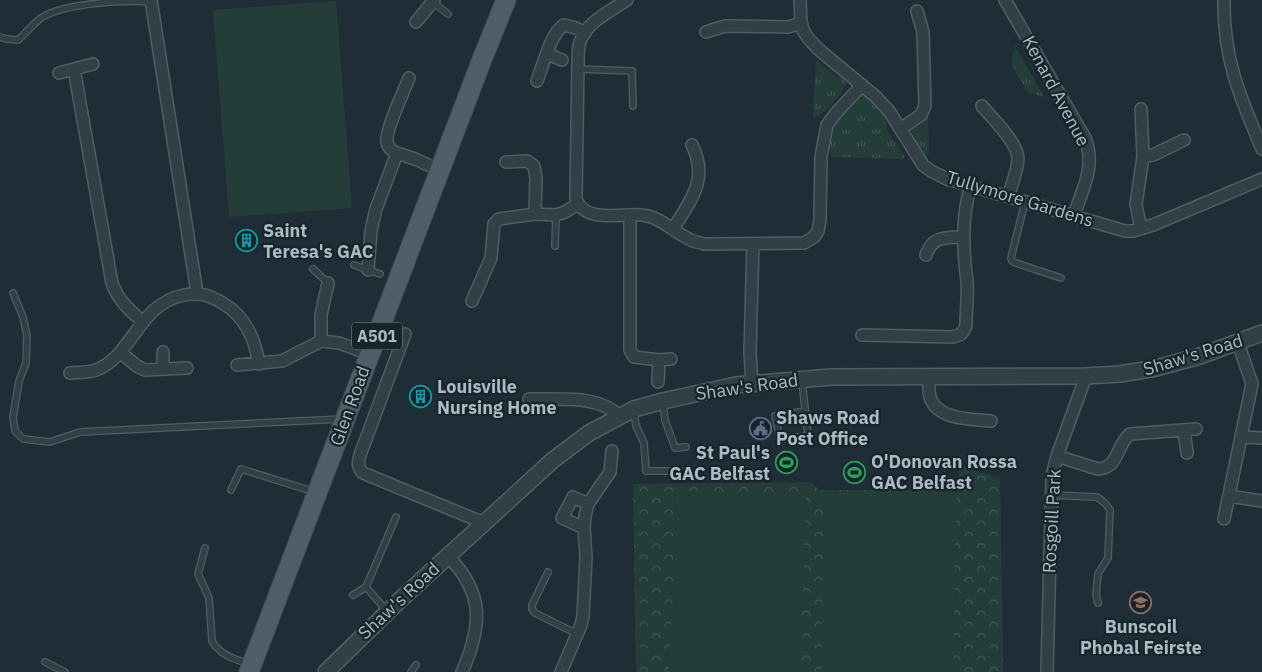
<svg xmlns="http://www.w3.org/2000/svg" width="1262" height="672" viewBox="0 0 1262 672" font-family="'IBM Plex Sans',sans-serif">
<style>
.grass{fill:url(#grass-tufts)}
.park{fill:url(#park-crowns)}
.pitch{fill:#253d39}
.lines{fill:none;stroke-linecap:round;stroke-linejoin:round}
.service-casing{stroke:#505d65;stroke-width:8}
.minor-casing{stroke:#505d65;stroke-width:14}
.tertiary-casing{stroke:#505d65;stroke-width:18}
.primary-casing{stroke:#3f4b53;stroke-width:21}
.service{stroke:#323f47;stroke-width:5.5}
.minor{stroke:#323f47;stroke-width:11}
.tertiary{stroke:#323f47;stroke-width:15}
.primary{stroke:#505e67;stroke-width:19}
.labels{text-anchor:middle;stroke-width:4.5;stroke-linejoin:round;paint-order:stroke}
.shield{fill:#18242b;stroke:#808d96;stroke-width:1}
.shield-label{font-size:16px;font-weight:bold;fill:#acbac4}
.street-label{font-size:18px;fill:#acbac4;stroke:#18242b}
.poi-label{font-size:18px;font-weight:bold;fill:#acbac4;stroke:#18242b;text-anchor:start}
</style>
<defs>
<pattern id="grass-tufts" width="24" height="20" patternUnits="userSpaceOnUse" patternTransform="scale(1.25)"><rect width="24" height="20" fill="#253d39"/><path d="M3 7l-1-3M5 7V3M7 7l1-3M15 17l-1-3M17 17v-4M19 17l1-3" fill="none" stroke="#425754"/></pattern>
<pattern id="park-crowns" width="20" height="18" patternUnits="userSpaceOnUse" patternTransform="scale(1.25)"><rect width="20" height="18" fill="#253d39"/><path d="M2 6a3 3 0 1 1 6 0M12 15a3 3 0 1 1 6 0" fill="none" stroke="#425754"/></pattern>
</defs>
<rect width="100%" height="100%" fill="#1f2e36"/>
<path class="grass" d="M1015,46l29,51 -17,-5 -16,-28z
M816,60l19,16h7l4,8c-4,9 -22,32 -33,34z
M865,95c8,9 25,21 21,34l19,28 -3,2 -71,-2 -1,-14 3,-17 22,-28z
M925,118h3l1,36 -4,1 -11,-17 -3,-9z"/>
<path class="park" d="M959,466l41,12 3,194h-367l-3,-188 178,-2 8,8h138z"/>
<path class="pitch" d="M336,1l16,207 -123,9 -16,-207z
M824,492l132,4 -3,176h-132z
M678,494h128l-6,178h-131z"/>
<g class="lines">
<defs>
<path id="service" d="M433,2l15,12
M0,37l7,2 11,1c8,-7 15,-16 23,-22 23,-15 82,-18 110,-16
M578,69l54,2 1,35
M1025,202l-14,56 1,3 4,2 45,15
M555,246l1,-31
M354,265l26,9
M313,269l15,14
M13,293l10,24 4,19 -1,27 -7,18 -6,36 2,14 8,8 27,3 30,-10 262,-13
M802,381l6,55 -28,3 -5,-23 30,-5
M663,403l2,17 10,28 11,-1
M634,411l2,15 8,17 2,28h36
M231,490l10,-21 74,23
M1050,495l47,2 8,6 5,7 -2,48 -10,16 -2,21 2,8
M205,548l-7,26 11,24 3,43c8,14 22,18 37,23
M548,572l-16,33v4l3,4 42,21
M366,587l20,23
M353,595l13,-8 30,-70
M45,662l20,10
M411,672l5,-7"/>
<path id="minor" d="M151,0l46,293
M627,0c-16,11 -41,22 -47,42 -2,6 -2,14 -2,20l-2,137c9,25 46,14 65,16 19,1 31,16 48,24 4,3 10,3 15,5l100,-1 10,-6 4,-6 2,-11 1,-63 6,-32 9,-12 26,-28
M800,0l1,21 2,9 5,8 10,11 58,48 13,14 34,54 8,6 16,8 178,52h8l20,-6 109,-46
M1005,0l80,138c11,28 -2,50 -11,77
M1224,0c-1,58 16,97 38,149
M416,22l18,-22
M706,32l19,-6 63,1 13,-4
M547,54l15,6
M74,69l38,214c6,17 17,27 31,39
M59,73l34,-9
M537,81c6,-15 13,-47 27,-56l12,3 9,5
M982,106c10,12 35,36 36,52 0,11 -7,29 -10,39
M1141,109l2,48 -7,47 5,25
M900,129l21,-14 4,-9 -2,-74 -6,-21
M397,153c-5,-2 -9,-5 -10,-11 -2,-11 17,-51 22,-64
M1143,157l10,-2 31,-15
M506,162l21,-1 7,5 2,12 -1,36
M630,215v135l4,7 25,3 12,-1
M673,229c18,-29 36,-50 19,-84
M926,255c7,-20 20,-17 38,-18
M368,270l3,-39 5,-22 21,-56 18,6 26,12
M472,301l19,-43 3,-34 5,-5 36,-5 21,1 9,-3 13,-8
M405,334l-45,121c-2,7 -3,12 3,18l121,50
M862,335l91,2c8,-2 11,-4 13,-12 0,-14 2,-29 1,-43 -4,-32 -6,-65 4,-96
M321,341v-26l7,-32
M120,352l17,14 8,4 42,-2
M163,352v17
M237,365l45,-4 39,-20 18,2 30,11
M70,373c8,-1 18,0 26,-3 37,-14 42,-66 88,-75 16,-3 26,0 40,9 22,13 31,35 35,60
M929,377c0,7 -1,16 2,23 9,20 41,19 60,21
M658,382l1,-22
M752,384l-2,-32 3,-108
M529,399c30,1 68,-5 91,17
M1184,430l3,23
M1242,437l20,1
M1057,456l41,13c21,-1 18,-24 32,-35l66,-5
M1229,496l33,5
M1224,519l28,-135 -14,-41
M584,528l-22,-10 11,-21 15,7
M448,556c37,38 34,70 14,116
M561,672l20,-47 2,-9 3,-58 -2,-30 1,-12 3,-12 22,-32 2,-21
M1047,672l5,-196 5,-20 29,-80"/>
<path id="tertiary" d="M326,672l75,-73 152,-139 36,-27 45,-24 29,-8 73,-16 95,-8 255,-1 34,-2 36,-6 44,-12 62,-23"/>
<path id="primary" d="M249,672l232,-610 25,-62"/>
</defs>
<use href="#service" class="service-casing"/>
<use href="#minor" class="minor-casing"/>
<use href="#tertiary" class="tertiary-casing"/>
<use href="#primary" class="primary-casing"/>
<use href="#service" class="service"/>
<use href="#minor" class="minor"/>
<use href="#tertiary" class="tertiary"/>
<use href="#primary" class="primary"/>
</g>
<defs>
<symbol id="building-ring" viewBox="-11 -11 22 22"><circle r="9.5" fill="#18242b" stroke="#0f9aa8" stroke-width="1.5"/><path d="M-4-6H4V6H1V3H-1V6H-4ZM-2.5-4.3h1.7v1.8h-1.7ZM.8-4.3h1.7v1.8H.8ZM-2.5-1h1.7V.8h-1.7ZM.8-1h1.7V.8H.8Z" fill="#0f9aa8"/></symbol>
<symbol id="civic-ring" viewBox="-11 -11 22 22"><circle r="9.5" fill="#18242b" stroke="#5c6f8a" stroke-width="1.5"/><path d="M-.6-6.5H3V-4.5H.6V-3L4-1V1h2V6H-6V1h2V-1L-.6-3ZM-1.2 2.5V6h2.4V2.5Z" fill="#5c6f8a"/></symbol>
<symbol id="stadium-ring" viewBox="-11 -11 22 22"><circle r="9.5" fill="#18242b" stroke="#2e9e5b" stroke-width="1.5"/><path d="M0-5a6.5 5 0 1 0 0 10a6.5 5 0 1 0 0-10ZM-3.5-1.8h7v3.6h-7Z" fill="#2e9e5b"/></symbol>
<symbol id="school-ring" viewBox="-11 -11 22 22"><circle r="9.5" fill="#18242b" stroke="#8d6e63" stroke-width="1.5"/><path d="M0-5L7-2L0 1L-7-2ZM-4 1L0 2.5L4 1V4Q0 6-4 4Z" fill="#8d6e63"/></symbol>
</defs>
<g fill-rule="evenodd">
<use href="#building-ring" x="234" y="228" width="25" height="25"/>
<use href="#building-ring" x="408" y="384" width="25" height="25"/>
<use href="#civic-ring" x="748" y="416" width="25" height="25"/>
<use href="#stadium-ring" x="774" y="450" width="25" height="25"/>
<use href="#stadium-ring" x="842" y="460" width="25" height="25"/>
<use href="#school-ring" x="1128" y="590" width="25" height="25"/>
</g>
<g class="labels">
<rect class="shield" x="352" y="322.5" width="50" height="27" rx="4"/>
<g class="shield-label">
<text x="377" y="342">A501</text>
</g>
<g class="street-label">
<text transform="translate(1056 91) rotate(62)" y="6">Kenard Avenue</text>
<text transform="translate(1020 199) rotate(17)" y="6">Tullymore Gardens</text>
<text transform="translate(1193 355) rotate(-17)" y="6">Shaw's Road</text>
<text transform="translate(747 387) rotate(-8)" y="6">Shaw's Road</text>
<text transform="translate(350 406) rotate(-70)" y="6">Glen Road</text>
<text transform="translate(1052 521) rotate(-87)" y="6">Rosgoill Park</text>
<text transform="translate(399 601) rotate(-43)" y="6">Shaw's Road</text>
</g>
<g class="poi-label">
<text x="263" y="237">Saint<tspan x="263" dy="21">Teresa's GAC</tspan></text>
<text x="437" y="393">Louisville<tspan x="437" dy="21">Nursing Home</tspan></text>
<text x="776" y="424">Shaws Road<tspan x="776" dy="21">Post Office</tspan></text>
<text x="770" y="459" text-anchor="end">St Paul's<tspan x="770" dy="21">GAC Belfast</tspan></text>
<text x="871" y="468">O'Donovan Rossa<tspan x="871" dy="21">GAC Belfast</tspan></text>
<text x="1141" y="633" text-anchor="middle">Bunscoil<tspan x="1141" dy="21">Phobal Feirste</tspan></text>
</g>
</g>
</svg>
